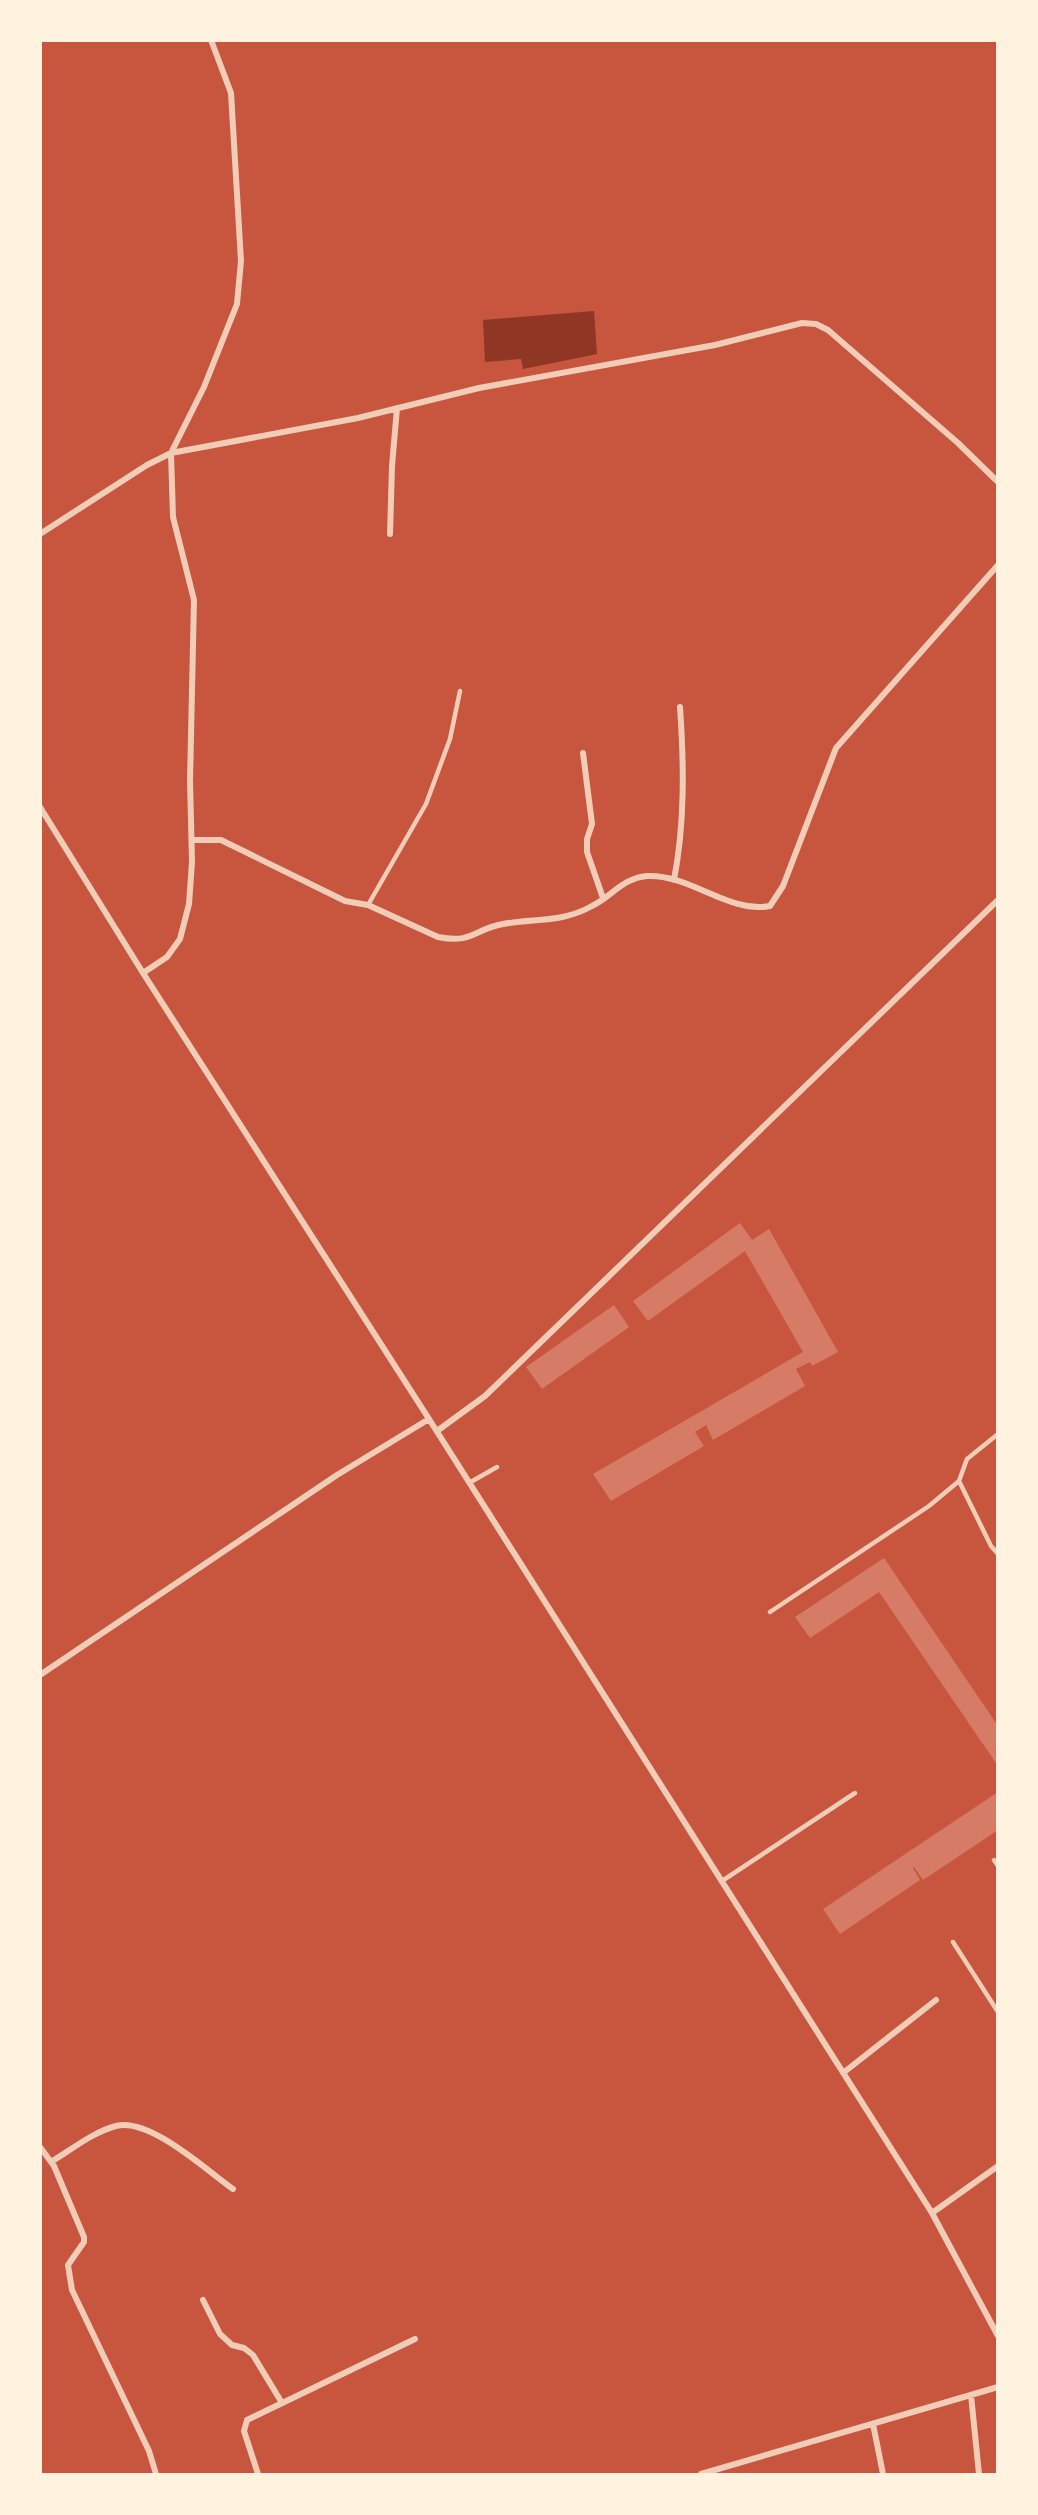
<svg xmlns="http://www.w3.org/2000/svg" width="1038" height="2515" viewBox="0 0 1038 2515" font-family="Georgia,serif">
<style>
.water{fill:#8f3625}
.building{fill:#d67c66}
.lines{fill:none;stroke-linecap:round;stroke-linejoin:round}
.service{stroke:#f1ccb7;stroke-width:4.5}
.minor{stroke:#f1ccb7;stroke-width:6}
</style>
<rect width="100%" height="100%" fill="#c8553d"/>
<path class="water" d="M594,311l3,43 -74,15 -2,-10 -36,3 -2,-42z"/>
<path class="building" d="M740,1223l12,17 17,-11 69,123 -26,14 -2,-4 -14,7 9,17 -92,54 -7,-15 -11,7 9,14 -93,55 -18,-27 210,-122 -58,-101 -97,70 -15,-20z
M614,1305l15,22 -87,62 -16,-22z
M884,1558l114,168v40l-119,-174 -69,46 -15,-21z
M998,1792v38l-75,50 -9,-13 -1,1 7,12 -80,54 -17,-25z"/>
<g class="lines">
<path class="service" d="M368,905l58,-101 24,-65 10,-48
M959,1481l32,65 7,8
M469,1483l28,-16
M770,1612l159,-106 30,-25 8,-22 31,-25
M994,1860l4,6
M722,1881l133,-88
M953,1942l45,70"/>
<path class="minor" d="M40,534l107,-69 24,-12 187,-35 121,-30 236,-43 87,-22 14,1 12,6 130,113 40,39
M390,534l2,-68 5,-58
M583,753l9,71 -5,15v13l16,46
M40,807l103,166 286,446 503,794 66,123
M193,840h28l124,61 23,4 70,32c35,7 36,-8 65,-13 32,-6 59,-1 89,-18 20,-10 31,-28 55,-30 43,-2 82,38 123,30l13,-20 53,-138 162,-183
M674,880c11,-57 10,-115 6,-173
M143,973l24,-16 13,-18 9,-35 3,-42 -2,-81 4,-181 -21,-83 -2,-64 33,-66 33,-83 4,-43 -10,-168 -20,-53
M437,1431l48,-35 513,-496
M40,1675l297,-200 92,-56
M843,2073l93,-73
M40,2147l14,19 30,71v5l-16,23 4,25 77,161 7,23
M51,2162c20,-12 42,-30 65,-36 33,-9 90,44 117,63
M932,2213l66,-47
M203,2300l17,34 12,11 12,3 9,7 29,48
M971,2395l8,79
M873,2424l10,50
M258,2474l-14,-43 3,-11 168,-81
M701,2474l297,-87"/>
</g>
<rect width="1038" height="2515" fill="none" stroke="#fff3e0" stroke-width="84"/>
</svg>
